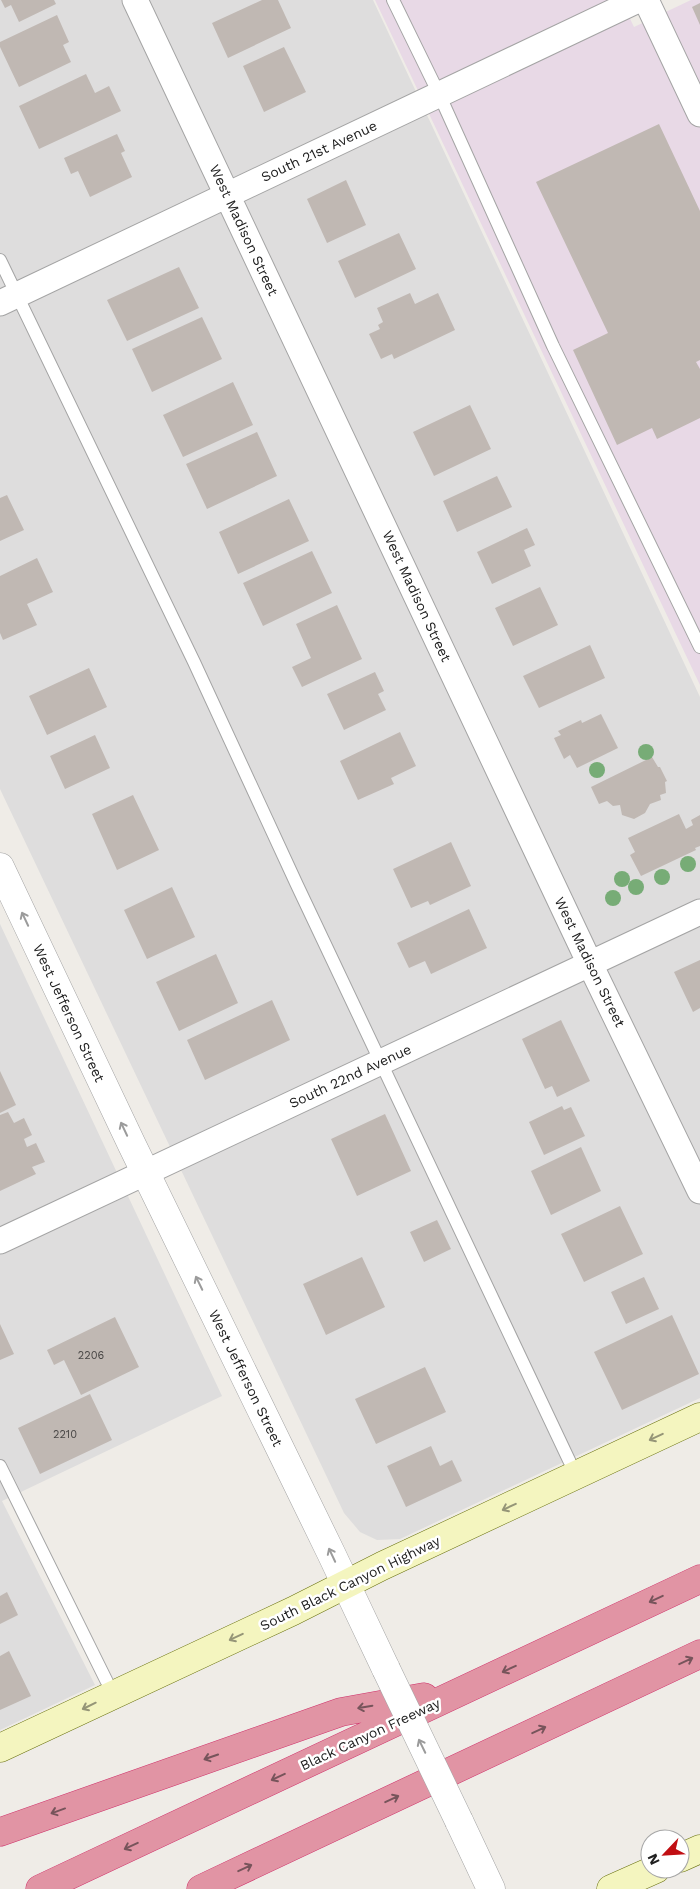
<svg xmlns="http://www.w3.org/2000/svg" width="700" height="1889" viewBox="0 0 700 1889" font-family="'Work Sans',sans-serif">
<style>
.residential{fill:#dedddd}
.industrial{fill:#e8d9e6}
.building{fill:#c0b8b3}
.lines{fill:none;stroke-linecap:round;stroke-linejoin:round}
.service-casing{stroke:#a4a4a4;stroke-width:14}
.minor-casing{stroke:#a4a4a4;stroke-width:27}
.tertiary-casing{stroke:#a4a4a4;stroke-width:29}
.secondary-casing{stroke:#68700d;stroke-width:29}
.motorway-casing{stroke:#cf326b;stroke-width:29}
.service{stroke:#fff;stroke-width:12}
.minor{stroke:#fff;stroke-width:25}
.tertiary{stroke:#fff;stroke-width:28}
.secondary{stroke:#f4f5bf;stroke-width:28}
.motorway{stroke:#e194a4;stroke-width:28}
.tertiary-bridge-casing{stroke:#a4a4a4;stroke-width:29;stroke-linecap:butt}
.tertiary-bridge{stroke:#fff;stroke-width:28}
.tree{fill:#77ac76}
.oneway{stroke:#9b9b9b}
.oneway2{stroke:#959577}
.oneway3{stroke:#77545b}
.labels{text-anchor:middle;stroke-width:5;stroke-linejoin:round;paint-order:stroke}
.number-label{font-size:11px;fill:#484645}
.street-label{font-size:14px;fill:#202020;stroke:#fff}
</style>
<rect width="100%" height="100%" fill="#efece7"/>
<path class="residential" d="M0,0h373l327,697v701l-300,141 -23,1 -17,-8 -16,-19 -344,-724z
M0,924l222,472 -220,105 93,184 -95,45z"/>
<path class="industrial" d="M375,0h246l13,27 57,-27h9v685z"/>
<path class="building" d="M1,0h53l2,4 -37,18 -8,-17 -6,3z
M262,0h16l13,28 -63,30 -16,-35z
M700,3v22l-8,-18z
M57,15l12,27 -6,3 8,17 -52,25 -19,-40v-5z
M284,47l22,45 -42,20 -21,-46z
M86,74l9,19 14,-7 12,25 -82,38 -20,-43z
M659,124l41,87v149l-4,2 4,7v49l-43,21 -5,-11 -35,17 -44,-95 35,-17 -72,-151z
M117,134l8,17 -4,2 11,24 -42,20 -12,-26 -7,3 -7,-16z
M346,180l20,45 -39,18 -20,-44z
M399,233l17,36 -61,29 -17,-37z
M179,267l20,41 -72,33 -20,-41z
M410,293l5,11 23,-11 17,37 -61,29 -2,-5 -11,5 -12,-25 11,-5 -2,-4 5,-3 -6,-14z
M202,317l20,42 -70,33 -20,-43z
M233,382l20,43 -70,32 -20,-42z
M470,405l21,44 -57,27 -21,-44z
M257,432l20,44 -70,33 -21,-45z
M497,476l15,31 -55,25 -14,-31z
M7,495l17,35 -24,11v-43z
M289,499l20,42 -71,33 -19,-42z
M527,528l8,17 -11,5 7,16 -39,18 -15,-32z
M312,551l20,42 -69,33 -20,-43z
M37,558l16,34 -26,12 10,21 -34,15 -3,-7v-57z
M540,587l18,38 -45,21 -18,-38z
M337,605l25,54 -60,28 -10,-20 19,-9 -15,-34z
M590,645l15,33 -66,30 -16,-32z
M89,668l18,39 -60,28 -18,-39z
M375,672l9,19 -6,3 8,16 -42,20 -17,-36z
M601,714l17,34 -41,20 -7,-13 -6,4 -10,-21 7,-3 -3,-4 23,-11 1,3z
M400,732l16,34 -25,12 3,6 -36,16 -18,-39z
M95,735l15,33 -45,21 -15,-33z
M652,757l6,10h2l7,14 -2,1 1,11 -6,2 1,5 -11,4 -5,9 -11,6 -12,-4 -2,-10 -7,1 -6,-5 -8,3 -8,-17z
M133,795l26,55 -42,20 -25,-56z
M679,814l7,15 7,-4 -2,-5 9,-5v31l-5,2 1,2 -55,26 -11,-21 5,-3 -7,-14z
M451,842l20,44 -41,19 -2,-4 -17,7 -18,-39z
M172,887l23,50 -48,22 -23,-49z
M469,909l18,39 -56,26 -6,-13 -16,7 -12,-25z
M216,954l22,49 -59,28 -23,-49z
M700,960v48l-7,4 -19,-40z
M272,1000l18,40 -85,40 -18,-40z
M561,1020l29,61 -33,16 -5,-11 -7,3 -23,-50z
M0,1071l16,34 -16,8z
M562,1106l2,4 7,-3 14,29 -41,19 -15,-33z
M8,1112l6,11 10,-5 8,17 -8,4 3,8 9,-4 9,19 -13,5 4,7 -36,17v-76z
M385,1114l26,57 -54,25 -26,-57z
M581,1147l20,44 -50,24 -20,-44z
M620,1206l23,48 -59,28 -23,-48z
M437,1220l14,29 -27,13 -14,-30z
M362,1257l23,50 -59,28 -23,-51z
M644,1277l15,32 -33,15 -15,-32z
M672,1315l27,59 -77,36 -28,-58z
M115,1317l24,50 -58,28 -17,-35 -10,5 -7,-15z
M0,1324l14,30 -14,6z
M425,1367l21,45 -70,32 -21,-45z
M90,1394l22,46 -72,34 -22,-46z
M431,1446l9,20 12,-6 10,21 -56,26 -19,-41z
M7,1592l11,23 -18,9v-28z
M9,1651l22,45 -31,14v-54z"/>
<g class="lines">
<defs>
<path id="service" d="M393,0l46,94 114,252 147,301
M0,260l194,402 103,223 279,590
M0,1466l113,228"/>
<path id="minor" d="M135,0l455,964 110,227
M646,0l54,114
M0,303l638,-303
M0,1241l700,-329"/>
<path id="tertiary" d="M0,867l132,278 199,408 55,116
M459,1821l32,68"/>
<path id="secondary" d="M0,1748l293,-137 89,-45 318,-149
M680,1858l20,-9
M611,1889l45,-20"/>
<path id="motorway" d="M0,1832l341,-120 83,-15
M40,1889l660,-310
M201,1889l499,-235"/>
</defs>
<use href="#service" class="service-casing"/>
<use href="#minor" class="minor-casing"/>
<use href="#tertiary" class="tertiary-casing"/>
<use href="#secondary" class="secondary-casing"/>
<use href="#motorway" class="motorway-casing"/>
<use href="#service" class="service"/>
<use href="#minor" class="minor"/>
<use href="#tertiary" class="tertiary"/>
<use href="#secondary" class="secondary"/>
<use href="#motorway" class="motorway"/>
<defs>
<path id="tertiary-bridge" d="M386,1669l73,152"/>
</defs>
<use href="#tertiary-bridge" class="tertiary-bridge-casing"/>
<use href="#tertiary-bridge" class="tertiary-bridge"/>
</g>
<g class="tree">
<circle cx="646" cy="752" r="8"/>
<circle cx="597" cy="770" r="8"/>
<circle cx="688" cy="864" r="8"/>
<circle cx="662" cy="877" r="8"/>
<circle cx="622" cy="879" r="8"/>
<circle cx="636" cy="887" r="8"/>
<circle cx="613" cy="898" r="8"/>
</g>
<defs><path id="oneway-shaft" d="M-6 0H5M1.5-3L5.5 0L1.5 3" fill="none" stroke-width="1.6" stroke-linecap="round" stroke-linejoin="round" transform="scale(1.25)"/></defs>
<g class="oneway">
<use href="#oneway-shaft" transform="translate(25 919) rotate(-115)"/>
<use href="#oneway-shaft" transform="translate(124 1129) rotate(-115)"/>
<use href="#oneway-shaft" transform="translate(199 1283) rotate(-116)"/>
<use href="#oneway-shaft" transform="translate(332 1555) rotate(-115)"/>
<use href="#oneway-shaft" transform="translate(422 1746) rotate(-116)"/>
</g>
<g class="oneway2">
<use href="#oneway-shaft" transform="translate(656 1437) rotate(155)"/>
<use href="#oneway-shaft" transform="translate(509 1507) rotate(155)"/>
<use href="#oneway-shaft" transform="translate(236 1637) rotate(155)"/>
<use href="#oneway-shaft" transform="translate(89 1706) rotate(154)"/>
</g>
<g class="oneway3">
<use href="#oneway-shaft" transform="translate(656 1599) rotate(155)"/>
<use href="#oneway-shaft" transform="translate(686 1661) rotate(-25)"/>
<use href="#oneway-shaft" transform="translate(509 1669) rotate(155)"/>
<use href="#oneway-shaft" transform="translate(365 1707) rotate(170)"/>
<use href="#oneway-shaft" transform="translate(539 1730) rotate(-25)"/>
<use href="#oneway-shaft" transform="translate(211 1757) rotate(161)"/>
<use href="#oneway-shaft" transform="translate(278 1777) rotate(155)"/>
<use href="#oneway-shaft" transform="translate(392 1799) rotate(-25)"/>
<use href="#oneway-shaft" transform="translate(58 1811) rotate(160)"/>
<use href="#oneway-shaft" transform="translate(131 1846) rotate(155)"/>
<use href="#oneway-shaft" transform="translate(245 1868) rotate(-25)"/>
</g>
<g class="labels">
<g class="number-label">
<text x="91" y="1359">2206</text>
<text x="65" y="1438">2210</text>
</g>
<g class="street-label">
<text transform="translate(319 151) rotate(-25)" y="5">South 21st Avenue</text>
<text transform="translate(244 230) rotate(65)" y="5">West Madison Street</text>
<text transform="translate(417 596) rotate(65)" y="5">West Madison Street</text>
<text transform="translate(590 962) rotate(64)" y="5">West Madison Street</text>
<text transform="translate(69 1013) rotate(65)" y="5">West Jefferson Street</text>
<text transform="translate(350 1076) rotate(-25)" y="5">South 22nd Avenue</text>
<text transform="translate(246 1378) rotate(64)" y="5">West Jefferson Street</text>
<text transform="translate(350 1583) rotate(-26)" y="5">South Black Canyon Highway</text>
<text transform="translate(370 1734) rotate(-25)" y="5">Black Canyon Freeway</text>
</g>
</g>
<g transform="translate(665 1854) rotate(245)"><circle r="24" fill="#ffffff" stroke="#a6a6a6"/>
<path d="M0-4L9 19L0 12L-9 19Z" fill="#c10e12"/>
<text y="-8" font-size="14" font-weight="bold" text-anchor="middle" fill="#202020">N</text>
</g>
</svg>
